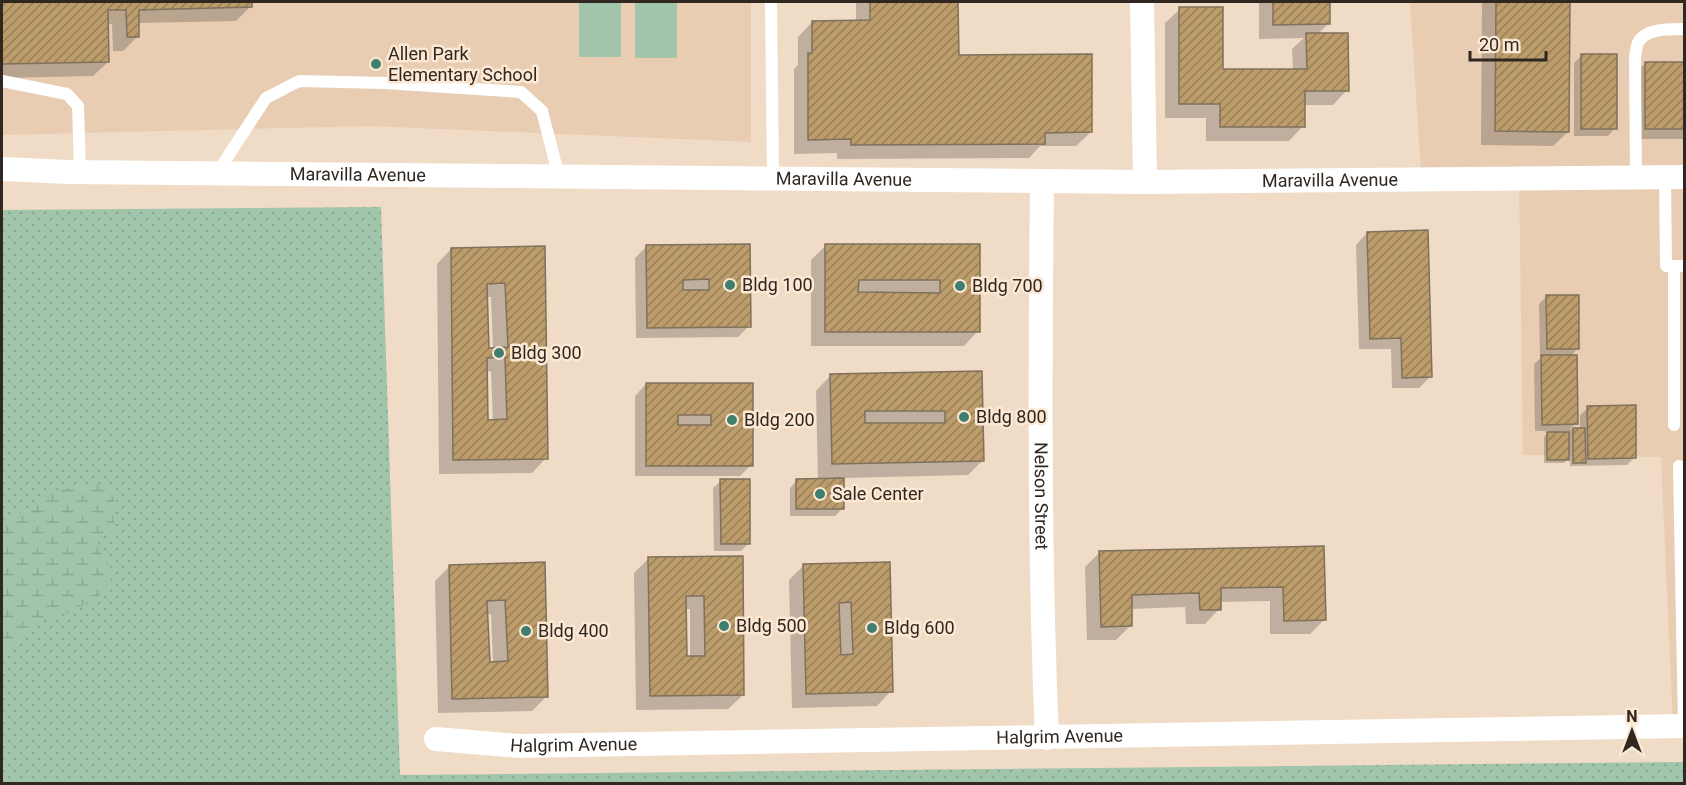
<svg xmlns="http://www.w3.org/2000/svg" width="1686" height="785" viewBox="0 0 1686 785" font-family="Roboto,sans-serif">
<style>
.built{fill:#e8cdb3}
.grass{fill:url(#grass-dots)}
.wetland{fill:url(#wetland-marsh)}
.pitch{fill:#a0c5ab}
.shadow{fill:#0003;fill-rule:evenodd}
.building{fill:url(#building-hatch);stroke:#7f715c;stroke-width:1.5;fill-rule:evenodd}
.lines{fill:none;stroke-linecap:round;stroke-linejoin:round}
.lane{stroke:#fff;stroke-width:12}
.street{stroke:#fff;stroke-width:24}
.poi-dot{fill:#3e7f6f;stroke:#fde8d3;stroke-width:2}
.labels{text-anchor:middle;stroke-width:5;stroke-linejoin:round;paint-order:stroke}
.poi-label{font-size:18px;fill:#302820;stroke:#fde8d3;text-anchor:start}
.street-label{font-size:18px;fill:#302820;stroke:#fde8d3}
</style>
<defs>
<pattern id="grass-dots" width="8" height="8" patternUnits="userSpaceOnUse" patternTransform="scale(1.5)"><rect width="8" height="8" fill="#a0c5ab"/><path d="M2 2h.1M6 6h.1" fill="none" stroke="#8aa993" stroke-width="1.8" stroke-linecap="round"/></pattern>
<pattern id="wetland-marsh" width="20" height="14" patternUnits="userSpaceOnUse" patternTransform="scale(1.5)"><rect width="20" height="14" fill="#a0c5ab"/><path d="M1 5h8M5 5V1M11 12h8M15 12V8" fill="none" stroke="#8aa993"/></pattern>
<pattern id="building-hatch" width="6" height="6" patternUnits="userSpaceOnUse" patternTransform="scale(1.5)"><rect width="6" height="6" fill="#bc9c6b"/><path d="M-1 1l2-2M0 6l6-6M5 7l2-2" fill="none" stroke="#997f58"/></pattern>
</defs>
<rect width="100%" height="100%" fill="#f0dbc6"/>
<path class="built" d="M2,2h749v140l-381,-16 -368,9z
M1410,2h274v722l-11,1 -12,-268 -138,-2 -4,-280 -98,-2z"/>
<path class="grass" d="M381,207l19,568 1284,-13v22l-1682,-1v-573z"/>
<path class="wetland" d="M94,484c26,5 21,26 20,47l-11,2 -5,8v7l13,20v11l-10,16 -33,18 -16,3 -22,13 -18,14 -10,13v-132l53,-32 17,-6z"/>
<path class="pitch" d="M579,2h42v55h-42z
M635,2h42v56h-42z"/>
<path class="shadow" d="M2,2h248v5l-14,14 -99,2v14l-14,14h-10l-1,-27h-5l1,38 -15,14 -91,2z
M856,2h101v54l134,76 -15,14h-36l-11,12 -192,1v-6l-43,1v-85l4,-4v-28l14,-15h44z
M1259,2h70v21l-12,12 30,55 -14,15h-30v21l-14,15h-83v-23h-41v-95l15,-14 42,61h71l-1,-21 12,-11 -45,1z
M1482,2h87l-1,130 -15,14 -72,-1z
M1582,55l33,73 -7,8h-34v-73z
M1645,63h39v76h-50v-64z
M1367,233l64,143 -12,12h-27l-1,-39h-32l-3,-104z
M748,245l1,81 -11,11 -102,1 -1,-80 11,-11z
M826,245h152v86l-14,15h-153v-86z
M544,248l2,210 -14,15 -93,1 -2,-210 14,-15zM486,297h5l2,52h-5zM491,371l2,51h-6l-1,-50z
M1547,296l31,52 -8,9 6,66 -6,6h10v-14l8,-7 47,49 -8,8 -57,1v-9l-6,6h-20v-26l6,-6h-15l-1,-67 9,-8h-3l-1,-52z
M980,373l2,88 -14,14 -125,3v30l-8,8h-45v-28l7,-8h21l-2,-89 14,-15z
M646,384h105v81l-11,11h-105v-80z
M721,481l28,62 -8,8h-27l-1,-63z
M1323,547l2,72 -15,15h-40v-33l-51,1v7l-14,15h-19l-1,-17 -54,2v16l-15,15h-29l-2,-73 15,-15z
M649,558h92l2,137 -15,14 -92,1 -2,-137zM685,609h5v49h-5z
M543,564l4,132 -15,15 -94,2 -3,-132 15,-15zM486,614h5l2,49h-4z
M888,564l3,127 -14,15 -85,2 -3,-128 14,-14z"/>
<path class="building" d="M2,2h250v5l-113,3v27h-12l-1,-27h-18l1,52 -107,2z
M870,2h88l1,53 133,-1v78l-47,1v11l-194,1v-6l-43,1v-87h4v-32l58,-1z
M1273,2h57v22l-57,1z
M1496,2h74l-1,130 -74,-1z
M1179,7h44v62h84l-1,-36h42l1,58h-44v36h-85v-23h-41z
M1581,54h36v75h-36z
M1645,62h39v67h-39z
M1428,230l4,147 -30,1 -1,-40 -31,1 -3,-107z
M750,244l1,83 -104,1 -1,-83zM709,279v11h-26v-10z
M825,244h155v88h-155zM859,280h81v13l-82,-1z
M545,246l3,213 -95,1 -2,-212zM505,283l3,64 -19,1 -2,-64zM505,357l2,62 -19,1 -1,-62z
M1546,295h33v54h-32z
M1541,355h36l1,69 -36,1z
M982,371l2,90 -152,3 -2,-90zM865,411h80v12h-80z
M646,383h107v83h-107zM678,415h33v10h-33z
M1636,405v53l-48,1 -1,-53z
M1573,428h12l1,35h-13z
M1547,432h22v28h-22z
M844,478v31h-48v-30z
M720,479h30v65h-29z
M1324,546l2,74 -42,1 -1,-34 -62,1v22h-21l-1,-17 -67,2v31l-31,1 -2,-76z
M743,556l1,139 -94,1 -2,-139zM686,596h18l1,60h-18z
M545,562l3,135 -96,2 -3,-134zM505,600l3,61 -18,1 -3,-61z
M890,562l3,130 -87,2 -3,-130zM851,602l2,52 -12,1 -2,-52z"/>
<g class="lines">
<path class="lane" d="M771,2l2,176
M2,81l65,13 11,12 2,66
M217,173l49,-75 33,-17 86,2 136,9 21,19 17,66
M1636,177l-1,-120c1,-4 1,-10 3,-14 7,-15 33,-14 46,-14
M1665,177l1,89h18
M1674,266v159
M1679,466l5,260"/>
<g class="street">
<path d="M1142,2l3,180"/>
<path id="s1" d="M2,169l66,3 1077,10 539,-5"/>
<path id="s2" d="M1042,182c-2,185 -3,371 5,556"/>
<path id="s3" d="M436,739l84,7 1164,-20"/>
</g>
</g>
<g class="poi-dot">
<circle cx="376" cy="64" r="6"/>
<circle cx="730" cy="285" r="6"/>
<circle cx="960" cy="286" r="6"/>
<circle cx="499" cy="353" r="6"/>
<circle cx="964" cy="417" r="6"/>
<circle cx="732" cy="420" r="6"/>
<circle cx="820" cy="494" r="6"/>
<circle cx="724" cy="626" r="6"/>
<circle cx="872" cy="628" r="6"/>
<circle cx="526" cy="631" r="6"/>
</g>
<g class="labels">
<g class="poi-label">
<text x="388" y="60">Allen Park<tspan x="388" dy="21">Elementary School</tspan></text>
<text x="742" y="291">Bldg 100</text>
<text x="972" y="292">Bldg 700</text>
<text x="511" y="359">Bldg 300</text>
<text x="976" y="423">Bldg 800</text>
<text x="744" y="426">Bldg 200</text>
<text x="832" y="500">Sale Center</text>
<text x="736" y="632">Bldg 500</text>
<text x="884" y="634">Bldg 600</text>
<text x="538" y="637">Bldg 400</text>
</g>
<g class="street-label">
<text dy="6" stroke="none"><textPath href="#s1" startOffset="356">Maravilla Avenue</textPath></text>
<text dy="6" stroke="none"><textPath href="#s1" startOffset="842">Maravilla Avenue</textPath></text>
<text dy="6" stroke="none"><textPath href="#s1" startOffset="1328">Maravilla Avenue</textPath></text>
<text dy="6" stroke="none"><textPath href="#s2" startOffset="314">Nelson Street</textPath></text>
<text dy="6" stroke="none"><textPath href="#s3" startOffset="624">Halgrim Avenue</textPath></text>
<text dy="6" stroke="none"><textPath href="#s3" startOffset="138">Halgrim Avenue</textPath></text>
</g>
</g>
<rect width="1686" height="785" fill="none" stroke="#302820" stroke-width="6"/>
<g transform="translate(1632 731)" stroke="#fde8d3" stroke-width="4.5" paint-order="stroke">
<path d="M0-4.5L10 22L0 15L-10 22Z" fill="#302820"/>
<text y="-9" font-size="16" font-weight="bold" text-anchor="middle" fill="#302820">N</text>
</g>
<path d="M1470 51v9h76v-9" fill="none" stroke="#302820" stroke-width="3"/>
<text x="1479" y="51" font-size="18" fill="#302820" stroke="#fde8d3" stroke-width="4.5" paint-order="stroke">20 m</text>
</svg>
